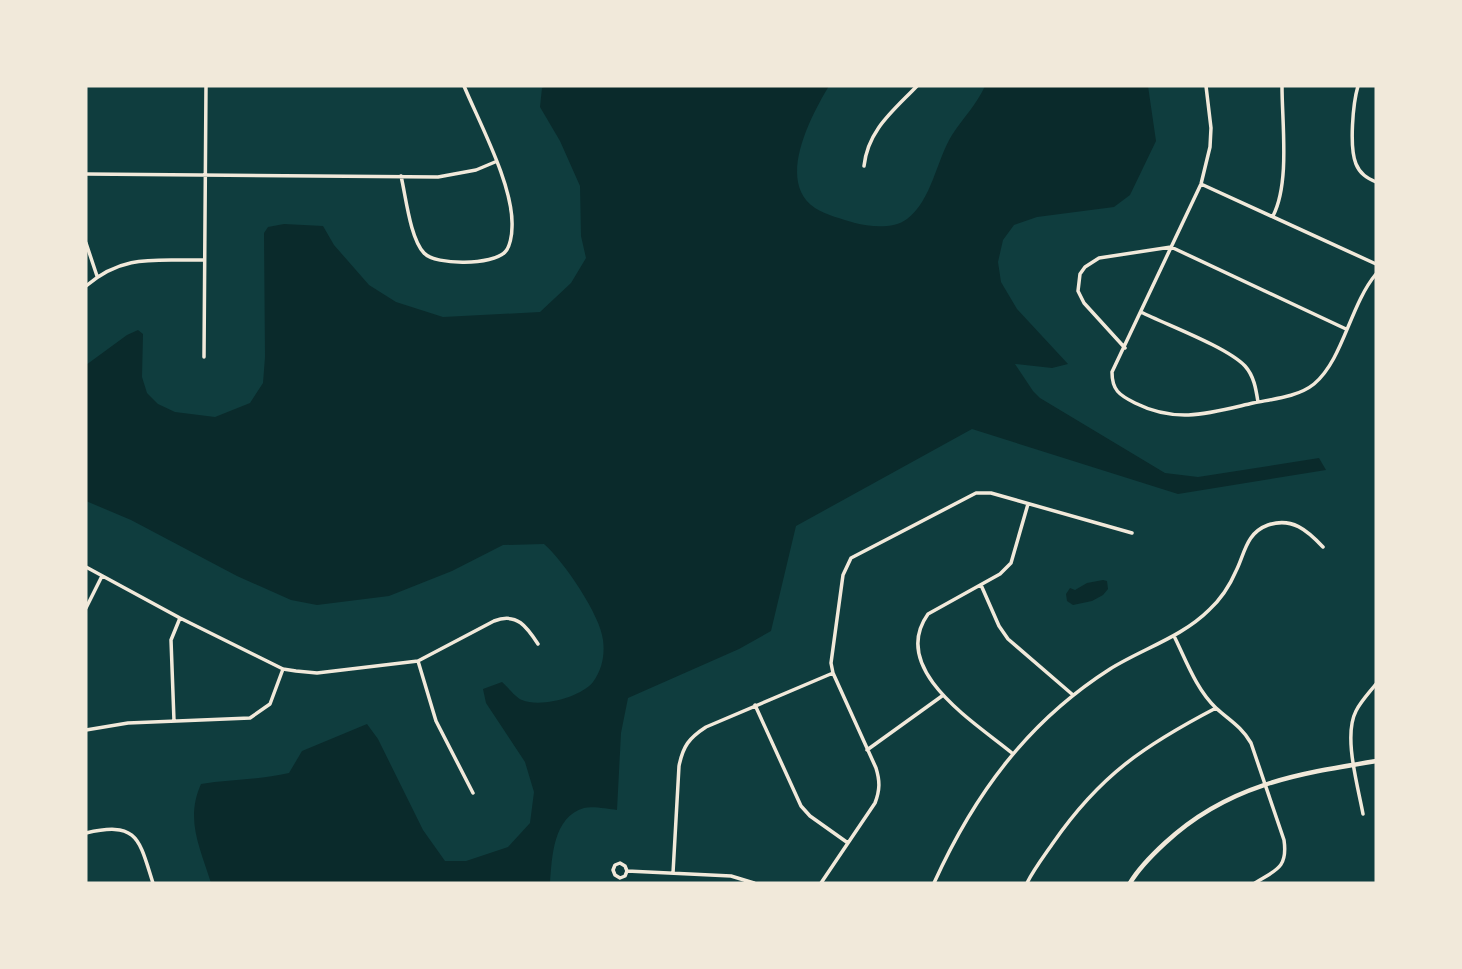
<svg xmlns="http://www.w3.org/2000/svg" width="1462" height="969" viewBox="0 0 1462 969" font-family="Literata,serif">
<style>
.water{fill:#0a2a2b}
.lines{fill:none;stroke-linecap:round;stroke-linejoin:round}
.minor{stroke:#f1e9da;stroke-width:3.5}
.tertiary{stroke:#f1e9da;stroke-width:4.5}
</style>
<rect width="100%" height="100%" fill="#0f3d3e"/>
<path class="water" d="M546,86h283c-17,28 -54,96 -14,122 11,7 27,11 40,15 15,4 39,6 52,-4 25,-19 29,-58 45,-84 11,-17 25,-31 33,-49h163l8,55 -26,54 -16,12 -77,10 -23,8 -11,15 -5,22 3,20 16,27 51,55 -16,4 -37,-4 18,27 7,7 125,75 33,4 121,-19 7,12 -148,24 -206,-65 -176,97 -25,105 -32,18 -111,49 -7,35 -4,77c-9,-1 -24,-4 -33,-2 -31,9 -32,49 -34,75h-339c-11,-36 -26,-63 -10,-99 29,-5 58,-4 88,-11l13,-22 65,-27 11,15 45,91 22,31h21l42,-14 22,-24 4,-31 -9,-30 -39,-59 -3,-14 19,-7c6,5 13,15 20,18 19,8 59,-3 71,-18 9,-12 12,-27 10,-42 -2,-24 -40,-80 -59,-96l-41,1 -51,26 -63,25 -72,9 -26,-5 -54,-24 -106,-56 -45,-19v-136l41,-30 11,-5 5,4 -1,43 5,16 11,11 17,8 40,5 35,-14 13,-20 2,-26 -1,-124 4,-6 16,-3 39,2 11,19 35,40 27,17 47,15 97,-5 31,-29 15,-25 -5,-22 -1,-50 -20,-45 -20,-34 2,-19z
M1103,580l4,1 1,8 -5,6 -11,6 -19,4 -6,-4 -1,-7 4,-6 5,2 12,-7z"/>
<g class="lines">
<path class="minor" d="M1206,86l5,42 -1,19 -9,37 -89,188c0,18 7,23 23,31 42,21 75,10 118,0 20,-4 45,-6 61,-19 29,-24 36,-79 62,-110
M1358,86c-5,17 -9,61 -2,78 4,10 11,14 20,18
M864,166c4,-36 29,-55 53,-80
M86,174l352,3 38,-7 19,-8
M401,176c5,21 9,62 23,77 12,13 69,12 81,-1 5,-5 7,-17 7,-25 2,-40 -32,-103 -48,-141
M1201,184l175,80
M1273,216c17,-33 9,-92 9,-130
M86,243l11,33
M86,286c38,-33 71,-25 118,-26
M1141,312c26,13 86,35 104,54 9,10 11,23 13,36
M1125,348l-41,-45 -6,-12 2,-17 5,-7 14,-9 72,-11 175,82
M204,357l2,-271
M86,567l94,51 103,51 13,2 21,2 101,-12 76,-40c23,-9 33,6 44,23
M981,585l18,41 9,13 65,56
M86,608l16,-32
M1174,636c12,24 22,53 42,72 13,12 25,18 35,35l33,97c4,28 -8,30 -29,43
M418,661l18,60 37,72
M755,705l46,101 9,10 38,27
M174,721l-3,-81 9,-22
M86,730l42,-7 122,-5 20,-14 13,-35
M867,750l75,-54
M1012,753c-36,-30 -124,-83 -84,-139l72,-40 11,-11 17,-59
M1363,814c-5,-28 -20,-78 -7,-103 5,-10 13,-18 20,-27
M86,833c52,-12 53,6 67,50
M627,871l-2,-5 -5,-3 -5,2 -2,5 2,5 5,3 5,-2 2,-5 104,5 23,7
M673,873l6,-107c4,-20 10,-28 27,-39l127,-54
M821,883l54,-80c5,-13 5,-22 1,-35l-43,-95 -2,-10 12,-88 8,-17 125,-65h15l141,40
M934,883c40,-88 93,-161 176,-214 32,-20 72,-32 99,-59 12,-11 21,-25 27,-39 9,-18 10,-38 32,-46 24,-8 39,5 55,22
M1027,883c7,-14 17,-27 26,-40 47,-68 92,-98 163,-135"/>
<path class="tertiary" d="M1130,883c9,-15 22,-28 35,-40 62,-58 131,-69 211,-82"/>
</g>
<rect width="1462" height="969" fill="none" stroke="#f1e9da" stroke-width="175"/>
</svg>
